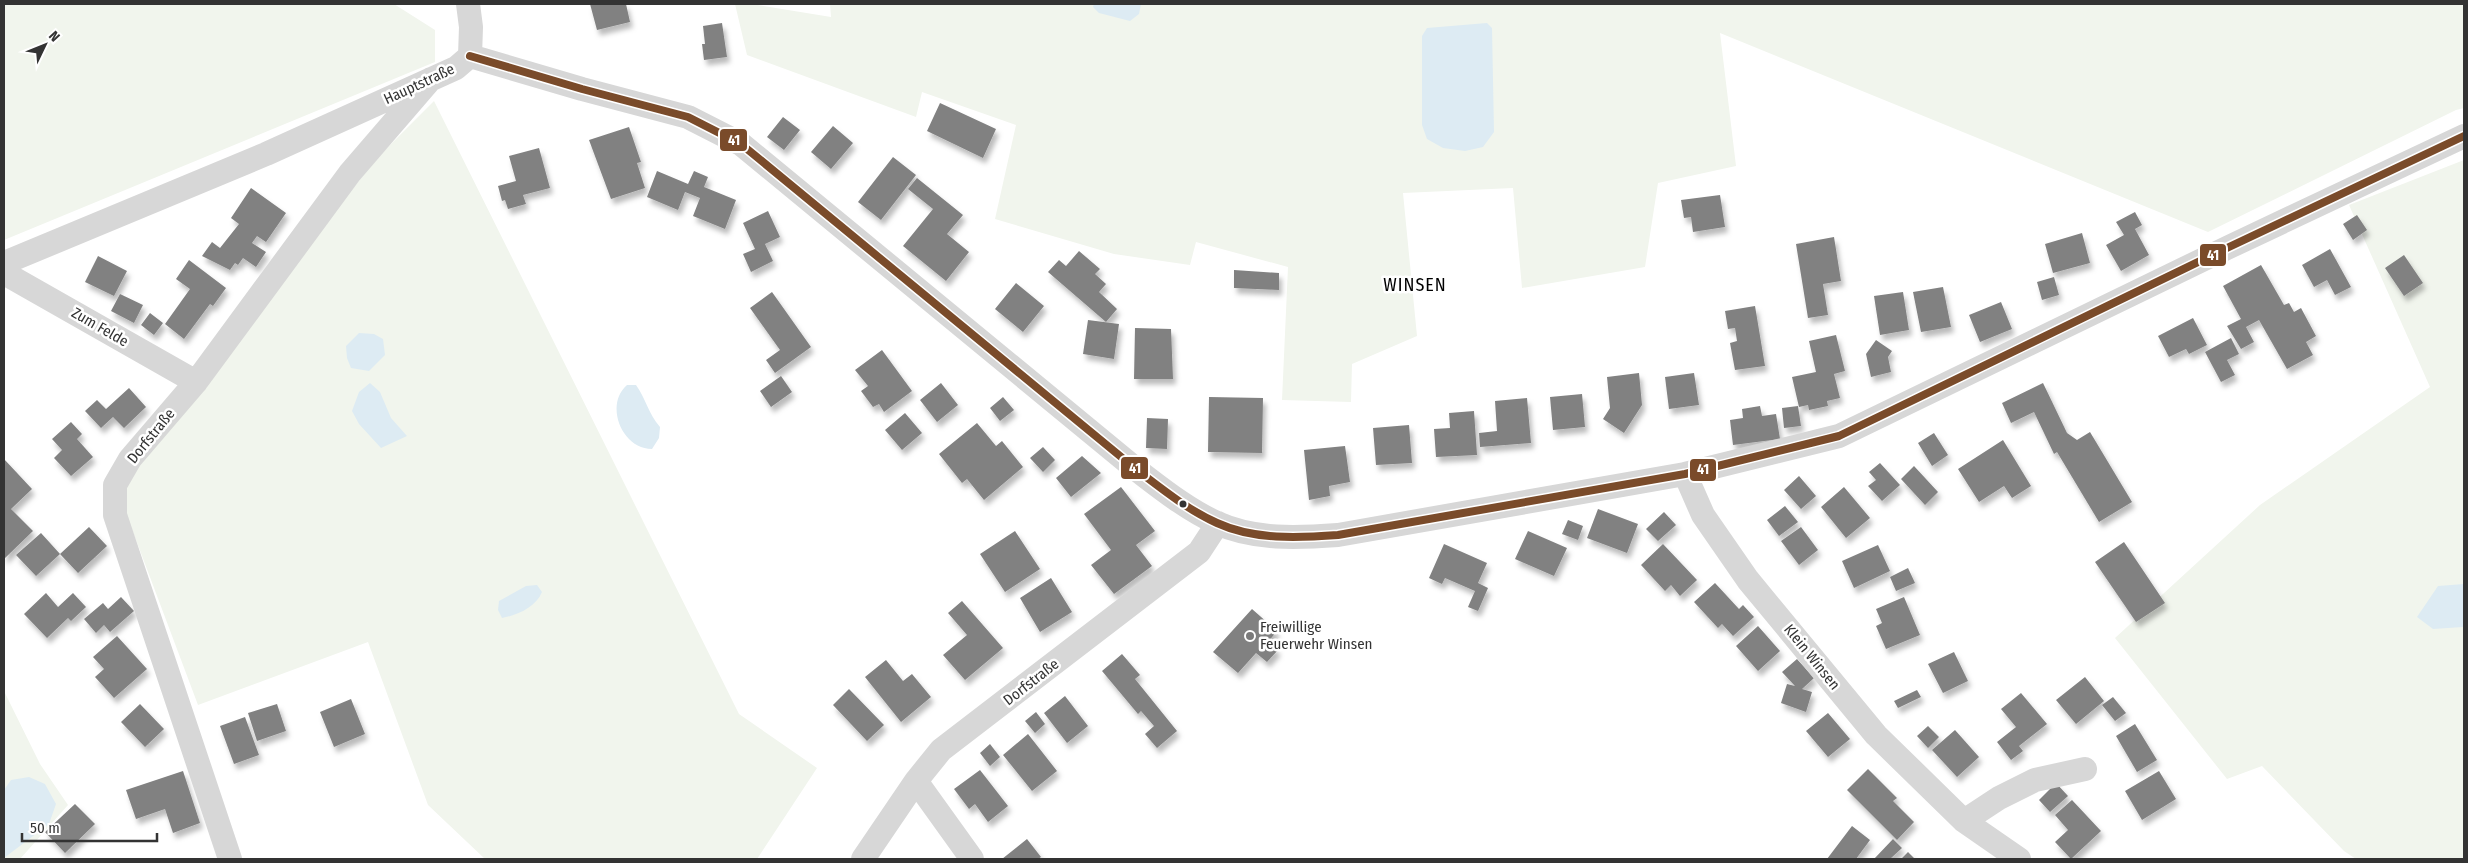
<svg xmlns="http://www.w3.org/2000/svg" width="2468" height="863" viewBox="0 0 2468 863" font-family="'Fira Sans Condensed',sans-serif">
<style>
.green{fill:#f1f5ed}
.water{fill:#ddebf3}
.building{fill:#818181;filter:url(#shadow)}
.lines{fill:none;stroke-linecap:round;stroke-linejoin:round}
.minor{stroke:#d7d7d7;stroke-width:24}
.bus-1-casing{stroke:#fff;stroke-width:11}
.bus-1{stroke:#7a4b2a;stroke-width:8}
.bus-dot{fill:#333;stroke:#fff;stroke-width:2}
.poi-dot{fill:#7a7a7a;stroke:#fff;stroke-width:2}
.labels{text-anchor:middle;stroke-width:5;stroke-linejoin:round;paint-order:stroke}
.street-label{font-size:15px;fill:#333;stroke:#fff}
.poi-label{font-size:15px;fill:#333;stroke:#fff;text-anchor:start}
.quarter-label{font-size:18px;letter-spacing:1px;fill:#000;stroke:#fff}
.line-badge{stroke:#fff;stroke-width:2}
.badge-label{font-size:14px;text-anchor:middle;font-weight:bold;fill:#fff}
</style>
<defs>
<filter id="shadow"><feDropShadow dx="3" dy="5.5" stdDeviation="2.5" flood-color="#0004"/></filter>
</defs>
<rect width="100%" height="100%" fill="#fff"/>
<path class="green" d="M4,4h390l41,26v32l-431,178z
M735,4h16l80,13 -1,-13h1634v104l-8,2 -248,122 -488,-199 16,133 -78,17 -13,84 -123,21 -9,-100 -110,5 14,143 -65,28 -1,38 -69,-2 6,-133 -92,-25 -6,23 -76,-11 -119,-35 21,-94 -94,-33 -6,25 -169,-62z
M434,101l305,613 78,54 -60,91h-272l-57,-54 -60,-163 -170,63 -71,-189 -3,-27 29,-47 223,-283z
M2464,160v699h-108l-12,-8 -82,-85 -35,13 -112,-141 145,-133 170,-118 -81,-182z
M4,691l36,73 28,41 -48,54h-16z"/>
<path class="water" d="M1094,4h47l-2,10 -9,7 -31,-8 -6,-6z
M1487,23l5,5 2,104 -11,15 -18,4 -22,-3 -16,-9 -5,-14v-89l5,-8z
M359,333l15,1 9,5 2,16 -16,16 -18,-3 -4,-10 -1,-12z
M370,383l10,9 11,26 16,18 -26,12 -22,-24 -7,-13 7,-19z
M627,385h9c10,14 12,28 24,42l-1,11 -7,11c-30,0 -48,-44 -25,-64z
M2464,584l-1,43 -30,2 -16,-12 21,-31z
M537,585l5,7c-6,15 -24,23 -40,26l-4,-8 1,-9 27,-15z
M29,777l16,7 11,20 -7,20 -45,34v-68l7,-10z"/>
<path class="building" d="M590,4h36l4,18 -33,8z
M722,23l5,34 -23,3 -2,-16h3l-2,-18z
M940,103l56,26 -13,29 -56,-27z
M783,117l17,13 -16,20 -17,-13z
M833,126l20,17 -22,26 -20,-17z
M629,127l12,35 -4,1 8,25 -34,11 -22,-59z
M539,148l11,40 -27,7 3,9 -18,5 -3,-9 -3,1 -4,-15 18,-5 -7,-25z
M893,157l23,18 -35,45 -23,-18z
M657,171l31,13 6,-13 14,6 -4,10 32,13 -11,29 -32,-13 7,-18 -15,-6 -7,18 -31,-13z
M917,178l46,37 -16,19 22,18 -23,29 -43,-35 30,-37 -25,-20z
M251,188l35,25 -20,29 -9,-6 -5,7 14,9 -10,15 -13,-9 -5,7 -3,-2 -5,7 -28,-14 10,-14 8,6 19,-24 -8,-6z
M1720,195l5,32 -32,5 -2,-15 -7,1 -3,-18z
M768,211l12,26 -15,7 8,17 -22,11 -8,-18 12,-5 -12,-26z
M2135,212l7,13 -7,4 14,26 -28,16 -15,-26 18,-10 -8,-13z
M2357,215l10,15 -14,10 -10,-16z
M2082,233l8,30 -37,10 -8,-29z
M1834,237l7,44 -18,3 5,31 -20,3 -12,-74z
M2330,249l21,38 -16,8 -8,-15 -13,7 -12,-22z
M1079,251l21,18 -5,5 11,10 -7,8 18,17 -11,13 -58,-50 11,-12 7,6z
M2404,255l19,28 -19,13 -19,-28z
M98,256l29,15 -13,25 -29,-14z
M189,260l37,28 -13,18 -3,-2 -26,35 -19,-15 25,-35 -14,-10z
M2261,265l23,40 5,-2 5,9 7,-4 15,28 -10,6 7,13 -26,14 -28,-49 -13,7 8,15 -13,7 -14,-23 14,-7 -18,-33z
M1234,270l45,3v17l-45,-2z
M2054,277l5,18 -17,5 -5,-18z
M1016,283l28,23 -21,26 -28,-23z
M1943,287l8,40 -30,5 -8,-40z
M772,292l39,55 -36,26 -9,-13 14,-10 -30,-42z
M1903,292l6,38 -29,5 -6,-39z
M120,294l23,11 -9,18 -23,-12z
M2001,302l11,27 -32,13 -11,-27z
M1755,306l10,60 -30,4 -5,-27 7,-2 -2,-13 -7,1 -3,-18z
M150,313l13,10 -9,12 -13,-10z
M2193,318l14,27 -18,9 -3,-5 -17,8 -11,-21z
M1088,320l31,4 -5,35 -31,-5z
M1135,328l36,1 2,50h-39z
M1836,335l9,36 -11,3 6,24 -13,3 1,5 -19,4 -1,-5 -9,2 -7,-30 24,-5 -7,-31z
M2231,338l8,16 -12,6 8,15 -14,7 -16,-30z
M1876,340l16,11 -4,6 3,15 -20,5 -5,-23z
M882,350l30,41 -28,21 -5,-8 -6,3 -12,-16 7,-5 -13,-16z
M1639,373l3,32 -18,28 -21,-14 7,-11 -3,-31z
M1694,373l5,32 -30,4 -4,-32z
M781,376l11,16 -21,15 -11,-16z
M941,383l17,22 -21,17 -17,-22z
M2043,383l24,50 10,7 13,-8 42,70 -33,20 -42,-70 -3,2 -20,-42 -23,11 -9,-20z
M129,388l17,19 -22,21 -11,-11 -12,11 -16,-17 12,-11 9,9z
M1582,394l3,33 -32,3 -3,-33z
M1003,397l11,13 -14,11 -10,-13z
M1209,397l54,1 -1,55 -54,-1z
M1527,398l4,45 -51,4 -1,-14 18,-2 -2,-30z
M1760,406l2,10 14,-2 4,25 -47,6 -3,-25 13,-2 -1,-9z
M1798,406l3,20 -17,2 -2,-20z
M1474,411l3,44 -41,2 -2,-28 16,-1 -1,-15z
M905,413l17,20 -20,17 -17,-20z
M1147,418l21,1 -1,30 -21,-1z
M71,422l11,12 -5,5 16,18 -22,19 -17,-18 8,-8 -10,-11z
M977,423l19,23 6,-5 21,26 -39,33 -17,-21 -5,4 -23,-29z
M1409,425l3,38 -36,2 -3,-37z
M1934,433l14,22 -16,11 -14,-23z
M2003,440l28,46 -19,12 -8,-12 -25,16 -21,-33z
M1345,446l5,36 -21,4 1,10 -21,4 -5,-50z
M1043,447l12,13 -12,12 -13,-14z
M1082,456l19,17 -30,24 -15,-19z
M4,459l28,30 -21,20 22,22 -29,28z
M1880,463l20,22 -18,16 -14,-15 8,-6 -7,-8z
M1914,466l24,26 -13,13 -24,-26z
M1799,476l17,20 -15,13 -17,-19z
M1121,487l34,44 -19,14 16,21 -38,28 -23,-29 20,-15 -27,-36z
M1844,487l26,31 -24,20 -25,-31z
M1785,506l13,16 -19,14 -12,-16z
M1598,509l40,15 -11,29 -40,-15z
M1664,512l12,13 -18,16 -12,-12z
M1568,520l15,6 -5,14 -16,-6z
M89,527l18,19 -29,27 -18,-19z
M1801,527l17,23 -19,15 -18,-24z
M1015,531l25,38 -35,23 -25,-38z
M1528,531l39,17 -13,28 -39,-17z
M41,533l19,21 -24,22 -20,-21z
M2124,542l41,61 -29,19 -41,-60z
M1444,544l43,19 -9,20 10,5 -10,23 -10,-4 7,-16 -30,-13 -3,6 -13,-6z
M1663,544l34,36 -17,16 -9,-11 -6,6 -24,-26z
M1878,545l12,26 -36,17 -12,-27z
M1908,568l7,15 -19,8 -6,-14z
M1051,578l21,34 -32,20 -20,-34z
M1715,583l24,26 4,-4 11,12 -21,19 -11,-12 -4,4 -24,-26z
M46,593l12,14 15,-14 13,14 -15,14 -3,-3 -21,20 -23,-24z
M121,597l13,14 -24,21 -6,-7 -8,8 -12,-14 19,-16 5,6z
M1904,597l16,38 -34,14 -10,-23 6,-3 -6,-14z
M962,601l41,47 -38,32 -22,-25 24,-20 -19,-22z
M1252,609l25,22 -9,11 10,8 -11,12 -11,-9 -18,20 -25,-21z
M1758,626l22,25 -22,20 -22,-25z
M117,636l30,33 -33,29 -19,-21 9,-8 -11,-12z
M1954,652l14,29 -25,12 -15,-29z
M1122,654l18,21 -5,4 42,52 -20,17 -12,-14 9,-8 -13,-15 -3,3 -36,-43z
M1797,659l17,19 -12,11 10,3 -6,20 -25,-9 6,-19 8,2 -13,-14z
M886,660l17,21 9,-7 19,23 -30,25 -36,-45z
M2085,677l19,24 -28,23 -20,-24z
M849,689l35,36 -17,16 -34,-36z
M1917,690l4,7 -23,11 -4,-7z
M2021,693l26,31 -28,22 4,5 -12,9 -14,-18 19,-15 -15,-18z
M1065,696l23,30 -21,17 -23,-30z
M2113,697l13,16 -11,8 -13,-16z
M351,699l14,35 -31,13 -14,-35z
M140,704l24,25 -19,18 -24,-25z
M277,704l9,27 -29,10 -9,-28z
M1036,712l9,12 -10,9 -10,-12z
M1828,713l22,26 -22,18 -22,-26z
M245,717l14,38 -25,9 -14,-38z
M2135,724l22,36 -20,12 -21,-36z
M1928,726l11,11 -11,11 -11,-12z
M1955,730l24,27 -22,20 -25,-27z
M1028,734l29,37 -25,20 -29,-36z
M990,744l10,13 -10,9 -10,-13z
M1868,769l29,29 -4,3 21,21 -17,18 -50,-50z
M980,770l28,36 -20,16 -13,-18 -6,5 -15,-20z
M183,771l17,52 -27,10 -8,-24 -29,10 -10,-29z
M2159,771l17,28 -34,21 -17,-29z
M2056,783l12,13 -18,16 -11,-12z
M2072,800l29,31 -30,28 -16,-17 13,-12 -13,-15z
M75,804l20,20 -30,29 -20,-21z
M1852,826l18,14 -14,19h-29z
M1027,839l14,18 -3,2h-36z
M1893,839l9,9 -12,11h-16z
M1908,852l7,7h-14z"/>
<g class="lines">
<path class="minor" d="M468,4l3,23 -1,29
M470,56l112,33 106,28 53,27 396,326c25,19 51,40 80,53 37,17 81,15 121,12l347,-61 154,-38 390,-189 235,-111
M4,263l262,-109 190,-86 14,-12
M4,273l192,109
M1685,474l18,41 45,65 128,155 88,86 55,38
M916,781l56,78
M1964,821l35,-23 36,-18 50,-11
M230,859l-115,-344v-30l15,-26 66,-77 154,-209 81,-94
M863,859l53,-78 25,-31 258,-198 19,-29"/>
<defs>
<path id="bus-1" d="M470,56l112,33 106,28 53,27 396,326c25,19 51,40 80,53 37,17 81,15 121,12l347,-61 154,-38 390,-189 235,-111"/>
</defs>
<use href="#bus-1" class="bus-1-casing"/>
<use href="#bus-1" class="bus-1"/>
</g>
<circle class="bus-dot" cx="1183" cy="504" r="4.5"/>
<circle class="poi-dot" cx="1250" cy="636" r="5"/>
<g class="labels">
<g class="street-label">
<text transform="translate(419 84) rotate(-25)" y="5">Hauptstraße</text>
<text transform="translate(100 327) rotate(30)" y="5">Zum Felde</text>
<text transform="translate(151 436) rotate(-51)" y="5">Dorfstraße</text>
<text transform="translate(1812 657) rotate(51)" y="5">Klein Winsen</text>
<text transform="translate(1031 682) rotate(-38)" y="5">Dorfstraße</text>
</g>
<g class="poi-label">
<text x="1260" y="632">Freiwillige<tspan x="1260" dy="17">Feuerwehr Winsen</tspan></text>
</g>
<g class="quarter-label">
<text x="1415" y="291">WINSEN</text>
</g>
</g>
<g class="line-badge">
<rect x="719" y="128" width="29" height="24" rx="5" fill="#7a4b2a"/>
<rect x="2199" y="243" width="28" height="24" rx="5" fill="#7a4b2a"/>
<rect x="1120" y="456" width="29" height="24" rx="5" fill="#7a4b2a"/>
<rect x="1689" y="458" width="28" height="24" rx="5" fill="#7a4b2a"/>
</g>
<g class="badge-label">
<text x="734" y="145">41</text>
<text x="2213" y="260">41</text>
<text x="1135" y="473">41</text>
<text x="1703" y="474">41</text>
</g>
<rect width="2468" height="863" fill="none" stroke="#333333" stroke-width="10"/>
<g transform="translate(45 45) rotate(47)" stroke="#ffffff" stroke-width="4" paint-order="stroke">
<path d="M0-4L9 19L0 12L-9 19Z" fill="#333333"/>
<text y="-8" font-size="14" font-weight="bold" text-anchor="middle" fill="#333333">N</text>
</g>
<path d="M22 833v8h135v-8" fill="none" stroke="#333333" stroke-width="2.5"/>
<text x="30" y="833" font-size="15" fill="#333333" stroke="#ffffff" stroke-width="4" paint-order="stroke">50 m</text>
</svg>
